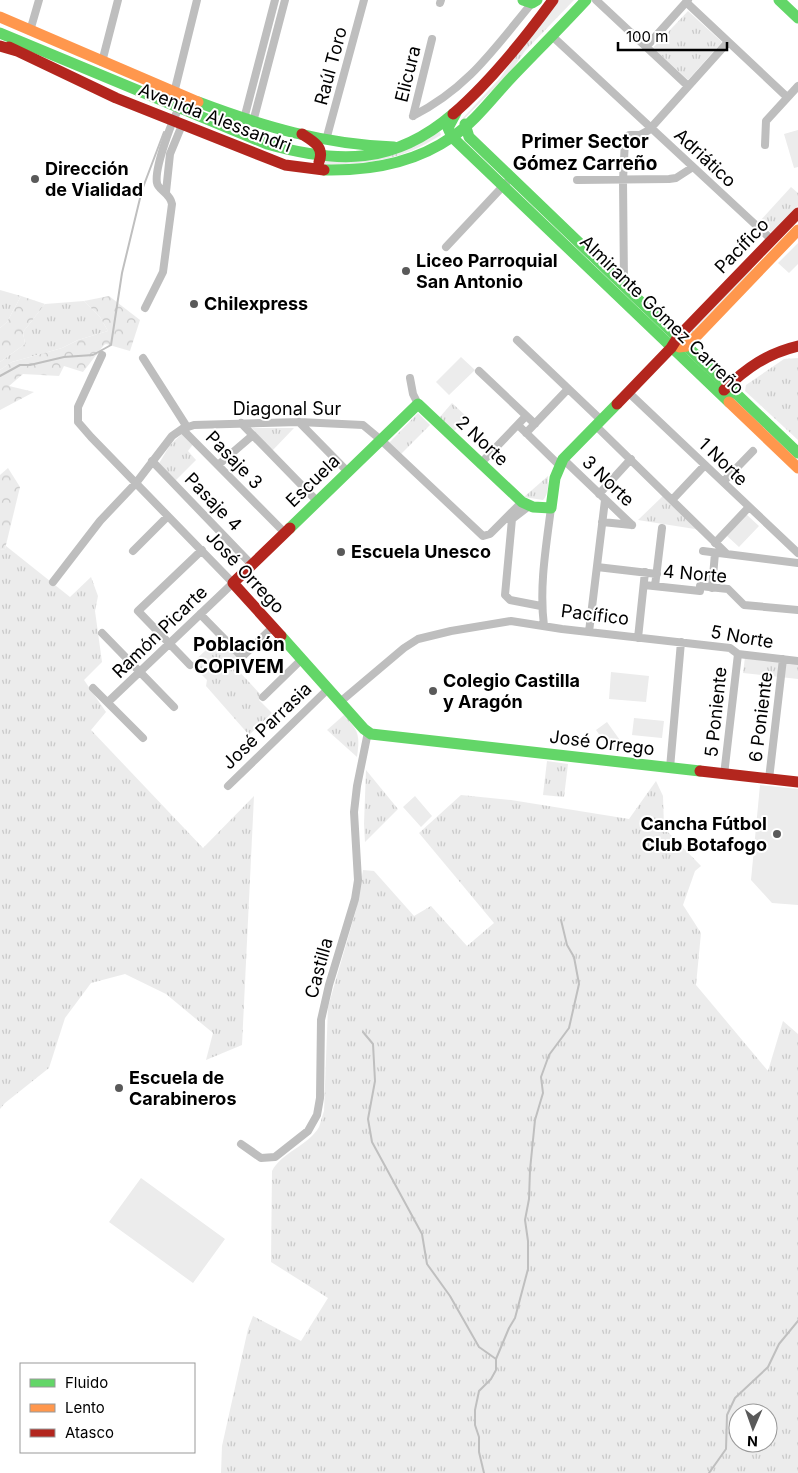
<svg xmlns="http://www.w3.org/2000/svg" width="798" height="1473" viewBox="0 0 798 1473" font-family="Inter,sans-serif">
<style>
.grass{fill:url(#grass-tufts);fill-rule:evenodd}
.forest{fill:url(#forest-crowns)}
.pitch{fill:#ececec}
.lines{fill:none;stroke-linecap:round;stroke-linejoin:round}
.stream{stroke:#bfbfbf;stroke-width:2}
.street{stroke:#bebebe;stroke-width:8}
.fast{stroke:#63d668;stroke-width:11}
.slow{stroke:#ff974d;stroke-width:11}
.jam{stroke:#b3261e;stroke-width:11}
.poi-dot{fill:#595959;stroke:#fff;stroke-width:2}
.labels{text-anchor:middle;stroke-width:4;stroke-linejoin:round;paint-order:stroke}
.street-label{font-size:18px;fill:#000;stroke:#fff}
.poi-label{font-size:18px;font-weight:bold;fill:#000;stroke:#fff;text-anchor:start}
.neighbourhood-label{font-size:19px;font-weight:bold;fill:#000;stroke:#fff}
</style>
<defs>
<pattern id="grass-tufts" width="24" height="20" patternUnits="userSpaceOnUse" patternTransform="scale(1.25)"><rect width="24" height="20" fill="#ececec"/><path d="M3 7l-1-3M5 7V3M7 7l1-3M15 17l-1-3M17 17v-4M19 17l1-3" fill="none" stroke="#c9c9c9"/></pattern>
<pattern id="forest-crowns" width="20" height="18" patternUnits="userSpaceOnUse" patternTransform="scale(1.25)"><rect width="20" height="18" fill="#ececec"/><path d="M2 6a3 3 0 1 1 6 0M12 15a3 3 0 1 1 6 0" fill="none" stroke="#c9c9c9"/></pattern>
</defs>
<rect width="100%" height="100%" fill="#fff"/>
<path class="grass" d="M558,0h16l-49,51 -13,19 -49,50 -1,-1 38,-41 21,-30z
M688,11l34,31 -34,38 -35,-32z
M440,132l1,3c-41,26 -69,28 -116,30v-5z
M791,187l7,6v13l-26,28 -12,-13z
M751,269h2l-61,66 -2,-2z
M0,290l21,6 -14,26 -7,6z
M84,301l16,16 8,14 -30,9 -16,8 -50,14 -12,8v-8l25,-18 -2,-12 22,-28z
M798,358v82l-53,-49 1,-6 38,-26z
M452,403l15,14 -13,14 -15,-13z
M418,413l12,12 -29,29 -12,-11z
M252,428h42l-22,23z
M184,432l10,11 -6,8 8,9 -22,22 -16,-17 12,-20z
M548,476c0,8 1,18 -5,24l-19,-3z
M664,495l37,35 -63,-10z
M6,546l64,51 21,-20 7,19 -3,15 7,51 -18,18 22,32 -15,18 112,118 51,-52 -12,249 -36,15 7,-27 -47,-39 -41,-20 -34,9 -26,35 -16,50 -44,35 -5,6v-559l5,-1z
M219,638l19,20 -6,6 30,32 -3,4 13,13 -23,22 -43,-49 1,-6 -16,-16z
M745,657l53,6v16l-55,-6z
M344,715c15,16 16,20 13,42l-30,-27z
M547,761l21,3 -4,33 -21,-2z
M366,770l32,39 -33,33 -1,-18z
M656,781l7,15 1,32 37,38 -6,5 -12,34 18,28 -5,52 72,86 15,-50 15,13v439h-577l1,-27 26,-117 5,-13 48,25 27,-43 -57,-36 1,-91c10,-19 36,-25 47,-44 2,-5 3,-11 5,-16l4,-104 28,-97 7,-40 11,1 40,45 17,-10 36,40 27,-23 -75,-90 42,-38 50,5 118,19zM738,1413h30v30h-30z"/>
<path class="forest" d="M21,296l24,8 -22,28 2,12 -25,18v-34l7,-6z
M109,296l31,24 -10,31 -24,-7 -2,1 -21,27 -19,-6 -5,10 -36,-2 -14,12 25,6 -34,18v-40l12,-8 50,-14 16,-8 30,-9 -8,-14 -16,-16z
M8,468l12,19 -15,62 -5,1v-75z"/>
<path class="pitch" d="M798,130v37l-4,1 -10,-34z
M798,243v21l-9,9 -11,-10z
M461,357l14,13 -26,25 -13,-13z
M746,514l13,12 -20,21 -13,-12z
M611,672l38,4 -3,26 -37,-3z
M634,718l30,3 -2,17 -30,-3z
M607,722l15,21 -11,8 -15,-21z
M760,785l38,4v116l-26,-2 -21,-23z
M415,796l17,20 -11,11 -18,-20z
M141,1178l84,61 -32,44 -84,-61z"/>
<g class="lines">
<path class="stream" d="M0,376l20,-11h10l34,-8 29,-2 18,-10 11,-72 20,-83 22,-58
M363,1032l10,12 2,37 -7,38 4,23 50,92 5,30 23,32 29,51 17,12
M484,1473l-5,-21v-15l-4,-12v-15l4,-19 12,-12 5,-9v-11l13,-31 6,-10 13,-49v-28l-3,-21 4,-21 1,-29 5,-50 8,-27 -2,-16 8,-22 20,-27 10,-44 -5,-27 -7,-12 -6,-25
M709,1473l17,-24 1,-34 8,-17 33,-31 11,-23 19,-23"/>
<path class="street" d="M596,0l92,86
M686,2l101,95
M440,3l1,-3
M30,31l9,-31
M552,36l220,204
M646,47l42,-47
M102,62l16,-62
M174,93l23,-93
M413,116c55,-28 80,-66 119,-113
M413,116l19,-77
M244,119l31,-119
M253,122l32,-122
M326,140l38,-140
M765,145l1,-24 32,-35
M577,180l92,-1 7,-1 17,-11
M166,192l4,-38 12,-29
M446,247l60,-64
M624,285l-1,-105 2,-40 4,-5h11l9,-5 79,-88
M145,308l18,-36 9,-68c-2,-11 -14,-14 -15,-21 -3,-15 16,-66 24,-78
M517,340l84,80
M102,355l-24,52v15l13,15 142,146 -125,119
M143,358l44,69
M479,371l56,53
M410,378l3,16 5,10
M628,392l170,161
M299,422l49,50
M241,423l76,78
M518,425l41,40
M596,426l131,128
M182,429l103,104
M526,433l42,-44
M563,459l69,66
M152,461l100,104
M480,464l46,-48
M218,465l35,-30
M723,482l30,-31
M599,494l32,-35
M672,500l33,-35
M529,506l-17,13 -7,76 5,5 31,6
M602,522l30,3
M715,543l34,-36
M133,551l35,-35
M703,551l95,12
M597,567l60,7
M53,582l47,-61 36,-38 36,-47 10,-7 12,-4 105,-3 64,3 18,15 102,96 7,-2 32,-32
M644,585l56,6v-5l28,3 16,16 54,5
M655,586l7,-58
M712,588l3,-35
M200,614l42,43 31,-30
M544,626c-5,-39 2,-79 7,-118
M589,632l16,-132
M102,633l72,74
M638,638l7,-66
M190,665l-52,-54 64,-61
M93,688l50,50
M263,697l39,-38
M340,702l64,-54 14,-9 33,-8 60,-10 51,8 168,19 8,6 60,7
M670,768l11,-126
M724,775l14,-121
M769,779l14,-120
M228,786l100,-97
M241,1144l20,14 14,-1 33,-26 9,-16 3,-17 1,-78 8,-35 26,-86 3,-19 -4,-68 3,-26 11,-54"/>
<path class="fast" d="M523,0l9,3 5,-3
M779,0l19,18
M0,33l267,111c71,20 127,21 186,-30
M198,102c66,25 125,42 196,45
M456,113l-8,15 4,9 277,265
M465,124l4,13 329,316
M324,170c45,1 91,-7 128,-33 23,-15 41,-40 60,-60 24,-25 50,-51 74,-77
M290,528l128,-124 104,98 11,5 18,1 4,-30 8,-19 54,-55
M281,636l83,93 7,5 329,37"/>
<path class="slow" d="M0,17l198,85
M679,347l8,-1 111,-116
M729,402l69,66"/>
<path class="jam" d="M0,46l17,5
M9,47l107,51 169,67 39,5
M453,114c38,-33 70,-73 100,-114
M302,134c11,7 23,13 17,28
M724,390c22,-22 44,-37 74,-44
M617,404l54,-56 7,-11 120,-124
M281,636l-48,-53 57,-55
M700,771l98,11"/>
</g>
<g class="poi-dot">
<circle cx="35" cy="179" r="5"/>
<circle cx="406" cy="271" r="5"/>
<circle cx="194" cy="304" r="5"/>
<circle cx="341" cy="552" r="5"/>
<circle cx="433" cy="691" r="5"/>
<circle cx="777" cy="834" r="5"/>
<circle cx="119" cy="1088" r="5"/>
</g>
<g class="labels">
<g class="street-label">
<text transform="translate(331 66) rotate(-75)" y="6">Raúl Toro</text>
<text transform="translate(408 74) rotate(-76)" y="6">Elicura</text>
<text transform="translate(215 118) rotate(21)" y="6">Avenida Alessandri</text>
<text transform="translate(705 158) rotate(43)" y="6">Adriático</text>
<text transform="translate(742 246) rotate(-46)" y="6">Pacífico</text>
<text transform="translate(662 315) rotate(44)" y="6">Almirante Gómez Carreño</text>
<text x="287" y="415">Diagonal Sur</text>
<text transform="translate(482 441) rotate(43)" y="6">2 Norte</text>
<text transform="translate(234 460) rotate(46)" y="6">Pasaje 3</text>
<text transform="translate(723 462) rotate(44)" y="6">1 Norte</text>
<text transform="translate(313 481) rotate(-44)" y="6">Escuela</text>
<text transform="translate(608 481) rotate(44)" y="6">3 Norte</text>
<text transform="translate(213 502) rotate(46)" y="6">Pasaje 4</text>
<text transform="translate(245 572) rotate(47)" y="6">José Orrego</text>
<text transform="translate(695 574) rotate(5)" y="6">4 Norte</text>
<text transform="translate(595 615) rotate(7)" y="6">Pacífico</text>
<text transform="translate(160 632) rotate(-44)" y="6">Ramón Picarte</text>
<text transform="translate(742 637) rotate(10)" y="6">5 Norte</text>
<text transform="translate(716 712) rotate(-84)" y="6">5 Poniente</text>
<text transform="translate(761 717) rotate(-83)" y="6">6 Poniente</text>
<text transform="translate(267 726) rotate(-44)" y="6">José Parrasia</text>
<text transform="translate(602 743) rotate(7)" y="6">José Orrego</text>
<text transform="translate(319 968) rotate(-75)" y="6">Castilla</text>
</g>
<g class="poi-label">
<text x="45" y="175">Dirección<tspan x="45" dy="21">de Vialidad</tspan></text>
<text x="416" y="267">Liceo Parroquial<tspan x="416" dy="21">San Antonio</tspan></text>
<text x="204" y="310">Chilexpress</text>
<text x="351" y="558">Escuela Unesco</text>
<text x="443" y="687">Colegio Castilla<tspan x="443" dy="21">y Aragón</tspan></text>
<text x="767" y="830" text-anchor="end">Cancha Fútbol<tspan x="767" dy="21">Club Botafogo</tspan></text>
<text x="129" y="1084">Escuela de<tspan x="129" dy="21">Carabineros</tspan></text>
</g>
<g class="neighbourhood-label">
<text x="585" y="148">Primer Sector<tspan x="585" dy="22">Gómez Carreño</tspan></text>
<text x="239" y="651">Población<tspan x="239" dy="22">COPIVEM</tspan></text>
</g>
</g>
<rect x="20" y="1363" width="175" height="90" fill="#ffffff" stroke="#999999"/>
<rect x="30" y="1379" width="25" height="8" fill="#63d668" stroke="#999999"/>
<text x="65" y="1388" font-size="15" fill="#000000">Fluido</text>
<rect x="30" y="1404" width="25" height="8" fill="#ff974d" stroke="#999999"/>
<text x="65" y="1413" font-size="15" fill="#000000">Lento</text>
<rect x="30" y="1429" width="25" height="8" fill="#b3261e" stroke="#999999"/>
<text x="65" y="1438" font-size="15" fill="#000000">Atasco</text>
<g transform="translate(753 1428) rotate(182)"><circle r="24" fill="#ffffff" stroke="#999999"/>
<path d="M0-4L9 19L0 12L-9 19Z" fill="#595959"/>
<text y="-8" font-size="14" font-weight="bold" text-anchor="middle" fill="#000000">N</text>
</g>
<path d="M618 42v8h109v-8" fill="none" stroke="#000000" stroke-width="2.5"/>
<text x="626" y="42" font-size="15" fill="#000000" stroke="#ffffff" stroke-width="4" paint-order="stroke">100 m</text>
</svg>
